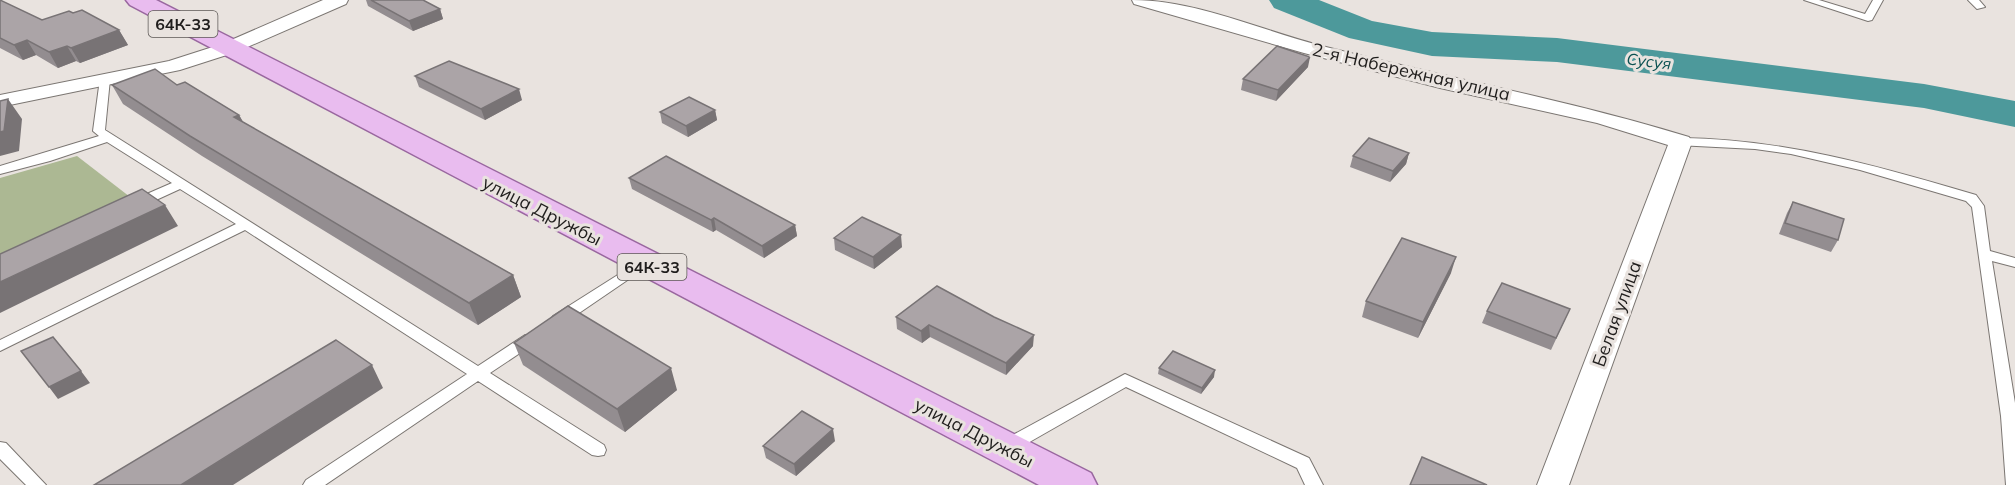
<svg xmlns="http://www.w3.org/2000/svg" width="2015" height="485" viewBox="0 0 2015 485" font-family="Mulish,sans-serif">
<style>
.green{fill:#acb893}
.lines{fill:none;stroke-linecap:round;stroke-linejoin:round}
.river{fill:#4d999b;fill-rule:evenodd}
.lane-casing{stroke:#7b7672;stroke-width:2}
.street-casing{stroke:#7b7672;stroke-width:2}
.primary-casing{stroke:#99679f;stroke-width:3}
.lane{fill:#fff;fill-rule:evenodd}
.street{fill:#fff;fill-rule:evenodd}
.primary{fill:#e9bcef;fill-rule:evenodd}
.wall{fill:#938d90}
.shaded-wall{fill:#787375}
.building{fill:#aba4a7;stroke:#787375;stroke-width:1.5}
.labels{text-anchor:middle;stroke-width:6;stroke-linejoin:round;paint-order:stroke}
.shield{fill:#e9e3df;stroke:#5c5856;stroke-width:1.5}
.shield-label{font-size:16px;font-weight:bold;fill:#1f1d1c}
.far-water-label{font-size:16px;font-style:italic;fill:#0b5152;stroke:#e9e3df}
.street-label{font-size:18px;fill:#1f1d1c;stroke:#e9e3df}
</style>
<rect width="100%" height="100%" fill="#e9e3df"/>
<path class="green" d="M77,156l57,44 -134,61v-83z"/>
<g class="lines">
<path class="river" d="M1269,0h50l53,21 60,11 125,6 367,46 91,17v26l-91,-19 -367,-46 -125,-6 -83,-18 -75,-30z"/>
<defs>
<path id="lane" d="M1804,0h15l46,14 8,-14h10l-11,20 -4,1z
M1968,0h11l6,7 -8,2z
M105,76l5,3 -5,51 373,236 47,-31h10l2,4 -2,4 -45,30 114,72 2,5 -2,5 -6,1 -6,-1 -114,-74 -153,104h-22l3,-5 161,-106 -222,-144 -245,121v-11l236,-116 -56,-35 -37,17h-10l-1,-3 1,-3 39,-17 -65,-41 -57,19 -50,13v-8l99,-30 -6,-5 7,-52z
M1681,138c102,1 197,28 295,57l8,11 6,45 25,7v9l-23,-6 23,142v82h-9l-5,-69 -29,-209 -6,-6 -106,-31 -69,-16 -36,-5 -78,-4 -2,-3 2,-3z
M643,259l5,1 2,3 -2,3 -85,58h-10l-2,-4 2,-4z
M1125,374l184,84 14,27h-18l-8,-17 -171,-81 -114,65 -6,1 -6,-1 -2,-5 2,-5z
M0,442l6,1 40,42h-20l-26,-26z"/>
<path id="street" d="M323,0h25l-2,4 -110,48 -56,18 -180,37v-12l169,-34 53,-17z
M1132,0c64,0 128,30 190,46 122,31 246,54 367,91l3,5 -123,343h-32l131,-340 -71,-22 -157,-35 -136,-35 -170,-49z"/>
<path id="primary" d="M126,0h30l935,473 6,12h-58l-909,-480z"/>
</defs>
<use href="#lane" class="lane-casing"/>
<use href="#street" class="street-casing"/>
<use href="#primary" class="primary-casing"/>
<use href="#lane" class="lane"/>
<use href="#street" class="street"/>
<use href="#primary" class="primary"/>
</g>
<path class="wall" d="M0,0l42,20 31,-7 46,17 9,15 -48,18 -4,-2 -18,7 -22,-13 -13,5 -23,-12z
M366,0h57l17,9 3,10 -30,12 -45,-25z
M1308,67l-32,34 -35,-11 2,-11z
M415,76l107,24 -37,20 -66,-33z
M112,85h65l62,30 4,7 270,153 8,22 -43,28 -276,-169 -79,-52z
M715,110l2,10 -29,17 -26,-14 -2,-11z
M1409,153l-3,11 -16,18 -40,-15 3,-11z
M629,178l166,47 2,11 -33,22 -48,-28 -3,2 -81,-43z
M1793,202l45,38 -7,12 -52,-18 8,-21z
M834,238l68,9 -28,22 -39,-19z
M1451,273l-33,65 -56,-21 4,-16z
M1570,309l-19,41 -69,-27 5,-12z
M896,317l137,29 -27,29 -76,-38 -8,6 -25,-14z
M514,343l163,47 -52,42 -102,-67z
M1159,368l55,9 -13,17 -43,-20z
M835,441l-39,35 -30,-18 -3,-12z"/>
<path class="shaded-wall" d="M440,9l3,10 -30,12 -4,-10z
M119,30l9,15 -48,18 -9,-15z
M27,40l9,15 -13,5 -9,-15z
M67,46l9,15 -18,7 -9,-16z
M1310,57l-2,10 -32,34 2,-11z
M519,89l3,11 -37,20 -4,-11z
M8,99l14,20 -3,32 -19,5v-24z
M715,110l2,10 -29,17 -2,-11z
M239,115l11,19 -16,-17z
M1409,153l-3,11 -16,18 3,-11z
M165,205l13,21 -178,87v-31z
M714,218l2,12 -3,2 -2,-12z
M795,225l2,11 -33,22 -2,-12z
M901,235l1,12 -28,22 -1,-12z
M1456,257l-5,16 -33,65 5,-16z
M513,275l8,22 -43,28 -9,-22z
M929,325l1,12 -8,6 -1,-12z
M1034,335l-1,11 -27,29v-12z
M372,365l11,23 -150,97h-52z
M671,368l6,22 -52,42 -8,-23z
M1215,370l-1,7 -13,17 1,-6z
M81,371l9,12 -32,16 -9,-12z
M833,429l2,12 -39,35 -2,-12z"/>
<path class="building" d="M0,0l42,20 27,-9 4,2 9,-3 37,20 -48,18 -4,-2 -18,6 -22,-12 -13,5 -14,-7z
M371,0h52l17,9 -31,12z
M1277,46l33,11 -32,33 -35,-11z
M449,61l70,28 -38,20 -66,-33z
M155,69l22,16 8,-3 54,33 -5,2 279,158 -44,28 -279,-167 -78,-51z
M689,97l26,13 -29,16 -26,-14z
M8,99l-4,32 -4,1v-31z
M1369,138l40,15 -16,18 -40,-15z
M666,156l129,69 -33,21 -48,-28 -3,2 -82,-42z
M142,189l23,16 -165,77v-28z
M1793,202l51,17 -6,21 -53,-17z
M862,217l39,18 -28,22 -39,-19z
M1402,238l54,19 -33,65 -57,-21z
M1502,283l68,26 -14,29 -69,-27z
M937,286l57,31 40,18 -28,28 -77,-38 -8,6 -25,-14z
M568,306l103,62 -54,41 -103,-66z
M53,337l28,34 -32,16 -28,-36z
M336,340l36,25 -191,120h-87z
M1173,351l42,19 -13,18 -43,-20z
M802,411l31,18 -39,35 -31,-18z
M1422,457l65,28h-77z"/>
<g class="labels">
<g class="shield">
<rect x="148.5" y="11" width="69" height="26" rx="4.5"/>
<rect x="617.5" y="254" width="69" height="26" rx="4.5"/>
</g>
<g class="shield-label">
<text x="183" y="30">64К-33</text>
<text x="652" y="273">64К-33</text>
</g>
<g class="far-water-label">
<text transform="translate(1649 61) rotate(7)" y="6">Сусуя</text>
</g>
<g class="street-label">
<text transform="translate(1411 72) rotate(13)" y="6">2-я Набережная улица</text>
<text transform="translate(542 211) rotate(27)" y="6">улица Дружбы</text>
<text transform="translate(1617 314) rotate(-70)" y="6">Белая улица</text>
<text transform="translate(974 433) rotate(27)" y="6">улица Дружбы</text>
</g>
</g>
</svg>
